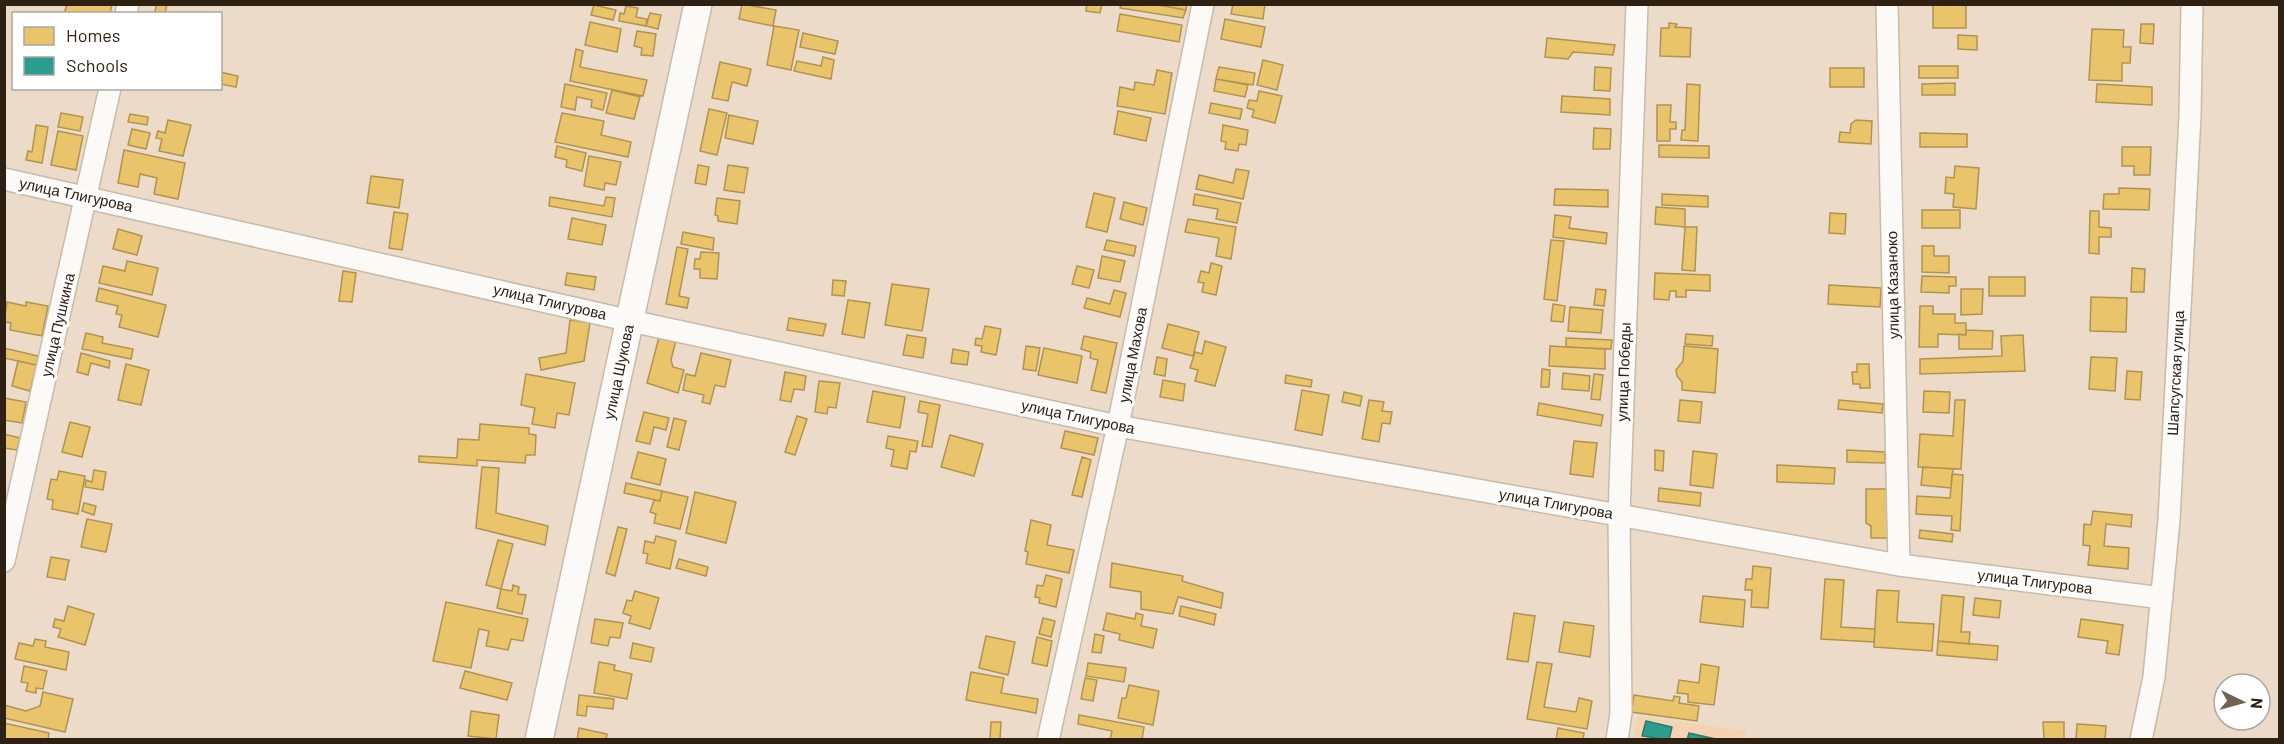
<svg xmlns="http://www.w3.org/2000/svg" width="2284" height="744" viewBox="0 0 2284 744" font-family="Barlow,sans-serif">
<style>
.built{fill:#f3d3b1}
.homes{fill:#e9c46a;stroke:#b1934f;stroke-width:1.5}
.schools{fill:#2a9d8f;stroke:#2c7869;stroke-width:1.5}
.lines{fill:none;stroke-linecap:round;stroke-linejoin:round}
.minor-casing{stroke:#c8baaa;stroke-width:24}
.major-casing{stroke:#c8baaa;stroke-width:30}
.minor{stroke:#fcfaf7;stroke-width:21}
.major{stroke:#fcfaf7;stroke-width:27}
.labels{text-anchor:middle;stroke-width:6;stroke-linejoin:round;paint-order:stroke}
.street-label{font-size:15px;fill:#2f2111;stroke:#fff}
</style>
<rect width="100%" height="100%" fill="#ecdbc9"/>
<path class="built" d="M1637,716l110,15 -1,8 -113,1z"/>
<path class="homes" d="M67,4h45l-2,10h-46z
M157,4h10l-2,10h-11z
M742,4l34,6 -3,16 -34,-7z
M1087,4h15l-2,9 -14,-2z
M1121,4h32l33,6 -3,8 -63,-10z
M1153,4h34l-1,6z
M1233,4h32l-2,15 -32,-5z
M1933,4h33v24h-33z
M594,5l22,5 -3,10 -22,-5z
M626,6l12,2 -2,9 11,2 -1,7 -27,-5 1,-8 4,1z
M650,13l11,2 -3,14 -12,-3z
M1120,14l62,11 -3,17 -62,-11z
M1225,19l40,8 -4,20 -40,-8z
M590,22l31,7 -4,23 -32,-7z
M1669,23l8,1 -2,3 16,1 -1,29 -30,-1 1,-28h8z
M2141,24h13l-1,20 -13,-1z
M774,26l25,4 -8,40 -24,-5z
M2092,29l32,1 -1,17h8l-1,16h-8v18l-33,-1z
M637,31l19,3 -3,22 -12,-1 1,-7 -8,-2z
M803,33l35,8 -3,13 -35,-7z
M1958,35l19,1v14l-19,-1z
M1547,38l68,7 -2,10 -40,-3 -5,7 -23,-2z
M576,49l7,2 -3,16 67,13 -4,16 -73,-15z
M823,57l11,3 -3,19 -37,-8 3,-10 24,5z
M1263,60l20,5 -6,25 -20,-5z
M720,62l31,7 -4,17 -15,-4 -4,19 -16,-3z
M1919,66h39v12h-39z
M1219,67l36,6 -2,12 -37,-6z
M1595,67l16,1 -1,23 -16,-1z
M1830,68h34v19h-34z
M1157,70l15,3 -7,41 -48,-8 3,-19 14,3 1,-8 19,3z
M220,72l18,4 -2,11 -16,-3z
M1216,79l32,6 -3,12 -31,-6z
M1955,83v12h-33v-11z
M565,84l42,9 -4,17 -12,-3 1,-7 -15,-3 -2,13 -14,-3z
M1687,84l13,1 -2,56 -17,-1 1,-10h3z
M2097,84l55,3v18l-56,-3z
M612,90l28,7 -6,22 -28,-6z
M1259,91l23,5 -7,27 -23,-6 2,-7 -7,-2 2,-8 8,1z
M1562,96l48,3v16l-49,-3z
M1211,103l31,6 -2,10 -31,-6z
M1657,105h14l-1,17h6v7h-6v12h-13z
M709,109l18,4 -10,42 -17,-4z
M1118,111l33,7 -5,23 -32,-7z
M61,113l22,4 -3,14 -22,-4z
M562,113l42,8 -3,14 30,7 -3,15 -73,-15z
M130,114l18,3 -1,8 -19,-3z
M729,115l29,6 -5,23 -28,-6z
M168,120l23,5 -8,31 -24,-5 3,-12 -6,-1 2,-7 7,2z
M1856,120l16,1 -1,23 -32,-2 1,-10 10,1 1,-9z
M36,125l12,2 -6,36 -16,-3 2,-9 4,1z
M1223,125l25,5 -2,15 -7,-1 -1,7 -13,-2 1,-7 -5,-1z
M1594,128l17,1 -1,20h-17z
M132,129l18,4 -4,16 -18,-4z
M58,131l25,5 -7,34 -25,-5z
M1920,133l47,1v13h-47z
M1659,145l50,1v12l-50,-1z
M557,146l29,7 -4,18 -16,-4 1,-7 -12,-3z
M2122,147h29l-1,28h-16v-9h-12z
M124,150l61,13 -7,36 -24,-5 3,-16 -17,-4 -2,13 -20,-4z
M589,156l32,6 -5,23 -11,-2 -1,7 -20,-4z
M698,165l11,2 -3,18 -11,-2z
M728,165l20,3 -4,25 -20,-3z
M1955,166l24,2 -3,41 -23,-2 1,-13 -9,-1 1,-16 8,1z
M1236,169l13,2 -6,28 -47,-10 3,-14 34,8z
M371,176l32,4 -4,28 -32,-5z
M2119,188l31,1 -1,21 -46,-1 1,-15h15z
M1555,189l53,1v17l-54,-2z
M1094,193l21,5 -8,34 -21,-5z
M1195,194l46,9 -4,20 -21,-4 2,-10 -25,-4z
M1662,194l46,2v11l-46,-2z
M550,197l54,9 2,-9 9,1 -3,19 -63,-11z
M717,198l23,3 -3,23 -19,-3v-5l-3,-1z
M1124,202l23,6 -4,17 -23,-6z
M1656,207l29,2v18l-30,-3z
M1922,210h38v18h-38z
M2090,211h9v16l12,1v9h-12v17l-10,-1z
M394,212l14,2 -6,36 -13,-2z
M1830,213l16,1 -1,20 -16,-1z
M1555,215l16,2 -2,11 38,5 -1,11 -53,-7z
M572,218l34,7 -4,20 -34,-6z
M1188,219l48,8 -5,32 -15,-3 3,-18 -34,-6z
M1685,227h12l-2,44 -13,-1z
M118,229l24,7 -5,19 -24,-6z
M683,232l31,6 -1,12 -32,-6z
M1107,240l29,6 -2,10 -30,-6z
M1551,240l13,1 -7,60 -13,-2z
M1922,246h12v10h15v17l-27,-1z
M677,247l11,2 -9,47 10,2 -2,10 -21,-4z
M701,252l18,1 -2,26 -17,-1v-9h-6l1,-10h5z
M1102,256l23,5 -5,21 -22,-4z
M127,261l31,7 -6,27 -53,-12 4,-17 22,5z
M1211,263l11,3 -6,29 -14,-3 2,-9 -6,-1 3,-11 8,2z
M1077,266l17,4 -5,18 -17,-4z
M2132,268l13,1 -1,23h-13z
M343,271l13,2 -4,29 -13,-1z
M567,273l29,4 -2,13 -29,-5z
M1655,273l55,2v16l-24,-1v7h-10v-6h-6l-1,9 -15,-1z
M1922,276l34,1v9h-7v7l-28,-1z
M1989,277h36v19h-36z
M833,280l13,1 -2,15 -12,-1z
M892,284l37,5 -7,42 -37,-6z
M1829,285l52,3 -1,19 -52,-3z
M99,288l67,17 -8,32 -39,-10 3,-12 -6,-1 2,-8 -22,-5z
M1596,289l10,1 -2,16 -10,-1z
M1961,289h22l-1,25 -21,1z
M1114,290l12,3 -6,24 -36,-9 3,-10 23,6z
M2091,297l36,1 -1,34 -36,-1z
M848,300l22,3 -6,35 -22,-4z
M7,302l19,4v-4l22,4 -6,30 -32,-6 1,-7 -7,-1z
M1553,304l12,2 -2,16 -12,-1z
M1920,306h13v8h22v9h11v12l-28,-1v13h-19z
M1570,307l33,3 -2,23 -33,-2z
M789,318l37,6 -3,12 -36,-6z
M570,320l20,3 -6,38 -43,9 -2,-12 27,-5z
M1168,324l31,8 -6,24 -31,-8z
M985,326l16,3 -5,26 -15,-3 1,-6 -7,-1 1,-7 6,1z
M1966,330l27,1 -1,18h-33v-15l7,1z
M86,333l17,4 -1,6 31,6 -2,10 -49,-10z
M1686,334l27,2 -1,10 -27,-2z
M907,335l19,3 -3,20 -20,-3z
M2023,335l2,36 -105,3v-15l82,-3 -1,-20z
M1084,336l33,7 -11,50 -15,-3 7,-30 -8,-2 1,-6 -10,-3z
M659,337l17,3 -5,20 2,7 11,3 -6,23 -31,-10z
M1566,338l46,2 -1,9 -45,-2z
M1205,341l21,6 -11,39 -20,-5 3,-11 -8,-2 5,-16 7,2z
M1026,346l14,2 -4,23 -13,-2z
M1550,346l55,3v20l-56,-3z
M1684,346l34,3 -3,44 -33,-3v-8l-5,-6 -1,-6 7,-9z
M4,348l34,8 -1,9 -33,-7z
M1044,348l38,8 -5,27 -39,-8z
M953,349l16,3 -2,13 -16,-2z
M81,353l29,8 -1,7 -18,-5 -3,12 -11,-3z
M701,353l30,7 -6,27 -10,-2 -5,19 -8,-2 2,-7 -21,-5 3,-16 9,2z
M1157,357l10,2 -2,17 -11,-2z
M2091,357l26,1 -2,33 -26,-2z
M18,361l19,4 -7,26 -18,-5z
M126,364l23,6 -8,35 -23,-5z
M1857,364h12l1,24h-10v-4h-7l-1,-12h5z
M1542,369l8,1 -1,17h-8z
M2127,371l15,1 -2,28 -15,-1z
M785,372l21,4 -2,14 -10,-1 -3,13 -11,-2z
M1563,373l27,3 -1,15 -27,-2z
M526,374l49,9 -6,32 -12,-2 -2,15 -23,-4 3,-16 -14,-3z
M1594,374l9,1 -3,25 -9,-1z
M1286,375l26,5 -1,7 -26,-4z
M1163,380l22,4 -2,17 -23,-4z
M819,381l21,2 -4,25 -8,-1 -1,7 -12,-2z
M1302,390l27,5 -7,40 -27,-5z
M873,391l32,6 -5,31 -33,-6z
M1924,391l26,1 -1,21 -26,-1z
M1344,392l18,4 -2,10 -18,-4z
M4,398l22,4 -4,21 -18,-3z
M1369,400l15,2 -2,9 10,1 -2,12 -8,-1 -3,19 -17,-3z
M1680,400l22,2 -2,21 -22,-2z
M1839,400l44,4 -1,9 -44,-4z
M1955,400h10l-4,69 -43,-2 2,-33 33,2z
M920,401l20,4 -8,42 -10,-1 6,-32 -10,-2z
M1539,403l64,12 -2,11 -64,-11z
M644,412l25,6 -3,12 -12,-3 -4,17 -14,-3z
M797,416l10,3 -12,36 -10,-3z
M674,418l12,3 -7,29 -12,-3z
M70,422l20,5 -8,30 -20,-5z
M480,424l49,4v6l7,1 -1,20h-9l-1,8 -48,-3v6l-58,-4v-6l38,2 1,-19 21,1z
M1065,431l33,7 -4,17 -33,-7z
M4,434l16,4 -3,12 -13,-2z
M950,435l33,9 -9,32 -33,-9z
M888,436l30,5 -2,11 -6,-1 -3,18 -16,-3 3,-16 -8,-2z
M1574,441l23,2 -4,34 -23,-3z
M1655,450l9,1 -1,20 -8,-1z
M1847,450l38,2v11l-38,-1z
M1693,451l24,3 -4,34 -23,-3z
M638,452l28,7 -6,26 -29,-7z
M1082,457l9,3 -9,37 -10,-2z
M1777,465l58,3 -1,16 -57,-2z
M482,467l17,1 -3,45 52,13 -3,19 -69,-17z
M1923,467l30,2 -2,19 -30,-3z
M94,470l12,2 -3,18 -18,-3 1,-7 6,2z
M59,471l26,5 -7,38 -26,-5 1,-9 -6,-1 4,-20 6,1z
M1952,474l11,1 -3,56 -9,-1 1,-14 -36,-2 1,-18 33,2z
M626,483l36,8 -2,10 -36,-8z
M1659,488l42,5 -1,13 -42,-5z
M1866,489h24l-1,49h-18v-12l-5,-3z
M662,491l26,6 -8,32 -26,-6 2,-9 -6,-2 4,-12 6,1z
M695,492l41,10 -10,41 -40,-10z
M84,503l12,3 -2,9 -12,-4z
M2093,511l39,4 -1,12 -25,-3 -2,22 25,2 -1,21 -40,-4 2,-19 -7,-1 1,-21 7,1z
M87,519l25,5 -6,28 -25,-5z
M1031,520l20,5 -4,20 27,5 -5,23 -43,-9 2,-12 -3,-1z
M618,527l9,2 -12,47 -9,-3z
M1920,530l33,4 -1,8 -33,-4z
M656,536l20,5 -6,28 -24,-6 2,-9 -5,-1 2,-12 9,2z
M498,540l15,4 -12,45 -15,-4z
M51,557l18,3 -4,20 -18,-3z
M679,559l29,8 -2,9 -30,-8z
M1112,563l71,13 -1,5 41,12 -2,15 -43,-11 -5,17 -32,-5v-17l-31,-5z
M1753,566l18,2 -3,40 -17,-1 1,-17h-7l1,-11h6z
M1046,575l16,4 -6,28 -17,-4 1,-5 -5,-1 2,-12 6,1z
M1825,579l19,1 -3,47 34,2 -1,13 -53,-3z
M513,585l6,2 -1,7 8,1 -4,19 -25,-6 4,-19 11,2z
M1877,590l22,1 -2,31 37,2 -2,27 -58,-4z
M635,591l24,7 -9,31 -21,-6 2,-7 -8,-3 4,-13 5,1z
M1942,595l22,2 -3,35h9l-1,12 -31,-3z
M1703,596l42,4 -2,27 -43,-5z
M1975,598l26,3 -2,17 -26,-3z
M446,602l82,17 -5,22 -12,-2 -3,11 -22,-4 3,-15 -10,-2 -8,39 -38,-7z
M68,606l26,8 -9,31 -27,-8 3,-8 -8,-2 2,-8 9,2z
M1181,606l35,8 -2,11 -35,-9z
M1107,613l28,6 1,-6 7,2 -2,11 16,3 -4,19 -34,-8 1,-6 -17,-4z
M1514,613l21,3 -7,46 -21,-3z
M1043,618l12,3 -4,16 -12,-3z
M595,619l28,4 -3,15 -10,-1 -2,9 -17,-3z
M2081,619l42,6 -4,30 -13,-2 2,-12 -30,-4z
M1564,622l30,4 -4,31 -31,-5z
M1095,634l9,2 -3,17 -9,-1z
M986,636l29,6 -7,33 -29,-7z
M1037,637l15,4 -5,25 -15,-3z
M35,639l11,2 -1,6 24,5 -3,18 -51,-11 4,-16 14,3z
M1938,641l60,5 -1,14 -60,-5z
M633,643l21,5 -3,14 -21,-4z
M599,662l16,3 -1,5 18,4 -5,25 -33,-6z
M1537,662l15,2 -8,43 32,5 3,-14 13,3 -5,28 -60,-10z
M1088,663l38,5 -2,14 -38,-6z
M1701,664l18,3 -5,38 -26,-3v-8l-11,-1 2,-13 20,3z
M24,666l23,5 -4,18 -7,-1v5l-10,-2 2,-8 -7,-1z
M465,671l47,12 -5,17 -47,-12z
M971,672l33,6 -3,15 37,6 -2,14 -70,-13z
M1085,678l12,2 -4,21 -12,-2z
M1129,685l30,6 -6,34 -35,-7 4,-20h4z
M43,692l30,7 -8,33 -61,-14v-13l22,6 14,-5z
M579,695l35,4 -1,10 -26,-3 -1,10 -9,-1z
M1634,695l39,6 1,-5 6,1 -1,6 20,3 -2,15 -66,-9z
M471,711l28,4 -3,24 -28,-3z
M1079,715l65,12 -2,13h-32l2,-9 -34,-7z
M991,722h10l-1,18h-10z
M2043,722h21v18h-20z
M4,723l45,10 -1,7h-44z
M2077,724l29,2 -1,14 -29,-1z
M579,728l28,6 -1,6h-29z
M1558,728l26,5 -1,7h-27z"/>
<path class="schools" d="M1646,721l26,6 -3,13 -27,-4z
M1689,733l31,7h-33z"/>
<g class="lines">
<defs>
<path id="minor" d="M1887,4l12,561
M126,14l2,-10
M4,179l627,142 487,105 781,139 263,33
M4,561l106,-473
M1048,740l70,-314 85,-422
M1617,740l4,-27 -2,-198 18,-511
M2141,740l13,-63 15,-157 21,-404 2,-112"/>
<path id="major" d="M539,740l159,-736"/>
</defs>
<use href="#minor" class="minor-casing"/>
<use href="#major" class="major-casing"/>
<use href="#minor" class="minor"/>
<use href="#major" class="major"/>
</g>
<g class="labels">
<g class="street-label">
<text transform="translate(76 195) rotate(12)" y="5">улица Тлигурова</text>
<text transform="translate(1893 285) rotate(-91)" y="5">улица Казаноко</text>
<text transform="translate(550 302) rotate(13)" y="5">улица Тлигурова</text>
<text transform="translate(58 325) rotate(-77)" y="5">улица Пушкина</text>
<text transform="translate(1133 355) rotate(-79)" y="5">улица Махова</text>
<text transform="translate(619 372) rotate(-78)" y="5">улица Шукова</text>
<text transform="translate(1624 372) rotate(-88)" y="5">улица Победы</text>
<text transform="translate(2176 373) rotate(-87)" y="5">Шапсугская улица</text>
<text transform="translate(1078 417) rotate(12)" y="5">улица Тлигурова</text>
<text transform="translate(1556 504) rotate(10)" y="5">улица Тлигурова</text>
<text transform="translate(2035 582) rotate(7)" y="5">улица Тлигурова</text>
</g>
</g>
<rect width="2284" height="744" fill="none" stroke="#2f2111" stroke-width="12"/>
<rect x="12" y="12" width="210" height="78" fill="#ffffff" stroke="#aca6a0" stroke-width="1.5"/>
<rect x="24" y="27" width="30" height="18" fill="#e9c46a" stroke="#aca6a0" stroke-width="1.5"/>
<text x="66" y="42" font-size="18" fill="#2f2111">Homes</text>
<rect x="24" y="57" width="30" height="18" fill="#2a9d8f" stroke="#aca6a0" stroke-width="1.5"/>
<text x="66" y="72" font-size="18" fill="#2f2111">Schools</text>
<g transform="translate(2242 702) rotate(95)"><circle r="28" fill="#ffffff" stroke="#aca6a0" stroke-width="1.5"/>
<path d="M0-4.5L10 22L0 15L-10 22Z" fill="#716251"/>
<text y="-9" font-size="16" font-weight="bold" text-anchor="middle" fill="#2f2111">N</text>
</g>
</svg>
